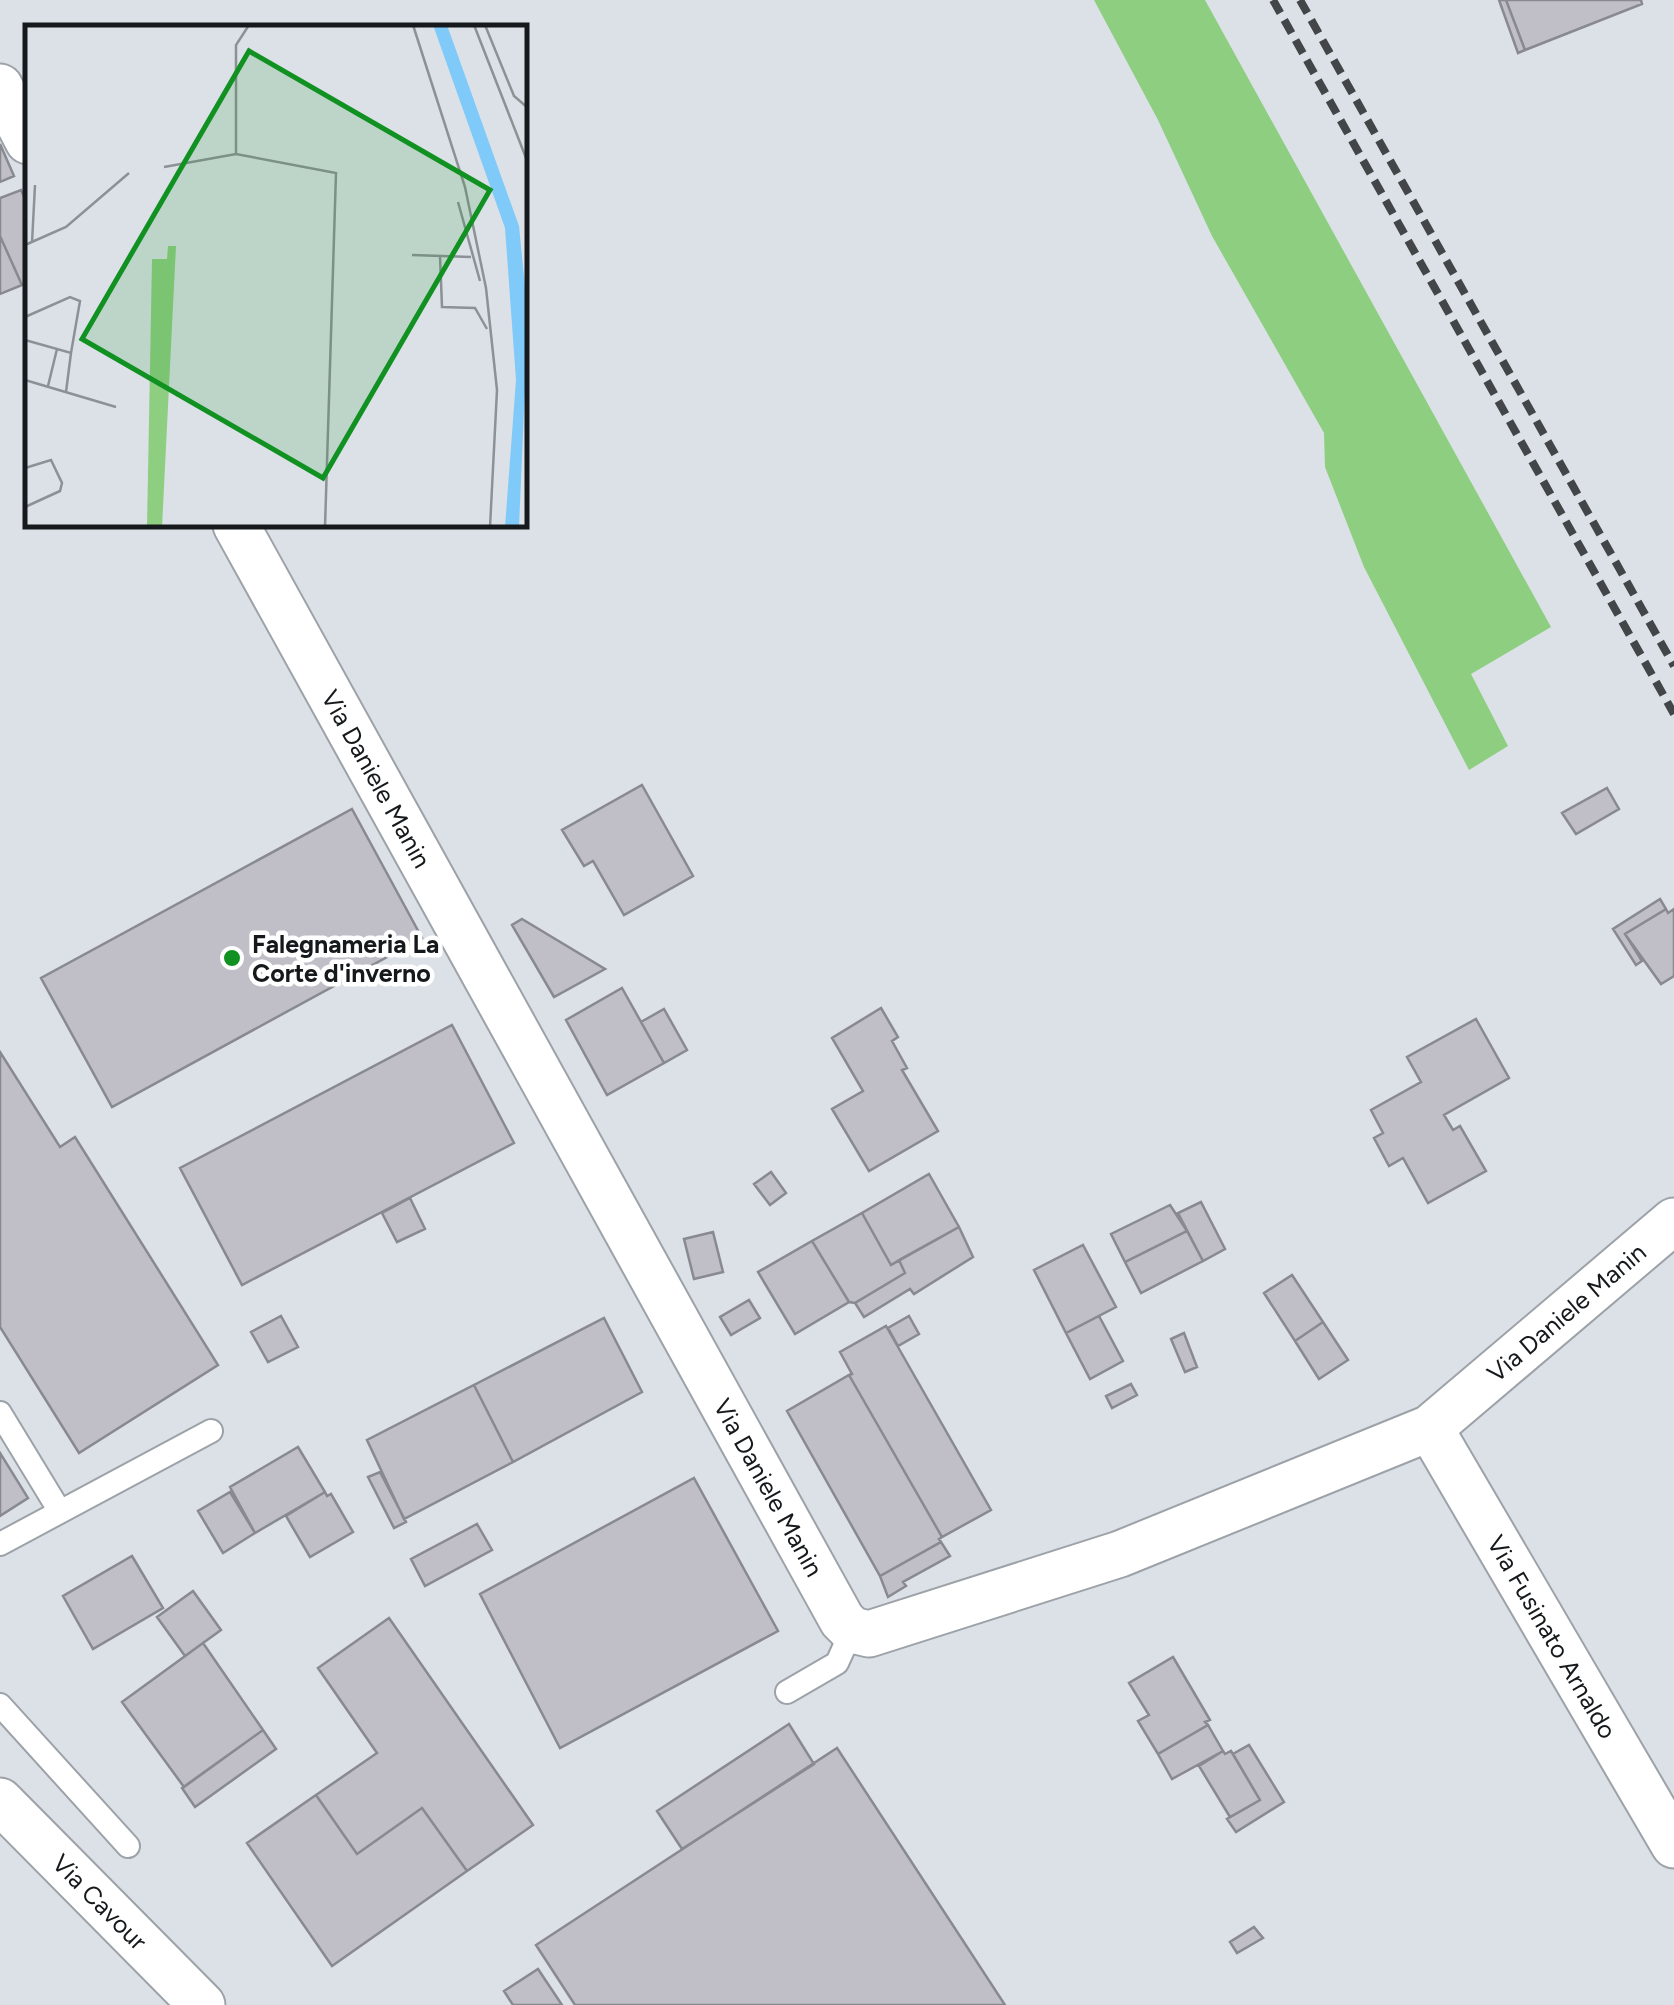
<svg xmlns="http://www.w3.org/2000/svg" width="1674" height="2005" viewBox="0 0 1674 2005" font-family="Figtree,sans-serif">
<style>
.green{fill:#8ece80}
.building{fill:#c0bfc7;stroke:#898990;stroke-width:2.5}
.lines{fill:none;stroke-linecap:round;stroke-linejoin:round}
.service-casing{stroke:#9ca2a8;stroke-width:26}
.minor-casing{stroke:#9ca2a8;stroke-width:49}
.service{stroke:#fff;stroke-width:22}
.minor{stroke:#fff;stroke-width:45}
.rail{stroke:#424649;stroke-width:8;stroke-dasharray:15 8;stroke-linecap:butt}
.poi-dot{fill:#119121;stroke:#fff;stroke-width:4}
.labels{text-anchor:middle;stroke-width:9;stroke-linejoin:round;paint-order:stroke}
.street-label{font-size:25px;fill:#16191b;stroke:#fff}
.poi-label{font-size:25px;font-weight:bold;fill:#16191b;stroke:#fff;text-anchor:start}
.inset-road{fill:none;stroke:#8c9195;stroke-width:2.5}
.view{fill:#119121;fill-opacity:0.15;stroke:#119121;stroke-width:5}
.inset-edge{fill:none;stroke:#16191b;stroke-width:5}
</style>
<rect width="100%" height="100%" fill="#dbe1e7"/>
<path class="green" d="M1094,0h111l346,627 -80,47 37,72 -39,24 -105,-203 -39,-100 -1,-34 -112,-197 -54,-116z"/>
<path class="building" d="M1499,0h7l19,50 -7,3z
M1506,0h135l1,4 -117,46z
M0,144l14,32 -14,6z
M21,190l7,15v77l-6,3 -22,-49v-38z
M0,236l22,49 -22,9z
M642,785l51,91 -69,39 -31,-54 -9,5 -22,-36z
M1607,788l12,21 -43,25 -14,-21z
M352,809l70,129 -310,169 -71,-129z
M1660,899l6,10 -41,25 17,27 -6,4 -23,-36z
M1666,909l2,4 6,-4v67l-13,8 -36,-50z
M522,919l83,50 -51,28 -42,-72z
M622,988l42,75 -57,32 -41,-75z
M881,1008l17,29 -6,4 15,27 -5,2 36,61 -69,40 -37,-62 31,-18 -31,-53z
M664,1009l23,41 -23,13 -23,-41z
M1476,1019l33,59 -65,37 9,15 7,-4 26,45 -58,32 -25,-45 -14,8 -15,-28 9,-5 -12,-23 50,-28 -14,-25z
M452,1025l62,118 -272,142 -62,-117z
M0,1052l60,95 15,-10 143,228 -139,88 -79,-126z
M771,1172l15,21 -16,12 -16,-21z
M929,1174l30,53 -68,38 -29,-52z
M410,1198l15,31 -28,13 -15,-29z
M1201,1202l24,47 -22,12 -25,-48z
M1170,1205l17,26 -62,31 -14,-28z
M862,1213l29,52 8,-5 6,13 -50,30 -6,-1 -37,-61z
M959,1227l14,30 -59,37 -4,-5 -46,28 -9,-14 50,-30 -6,-13z
M1187,1231l16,30 -62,32 -16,-31z
M713,1232l10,40 -29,7 -10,-40z
M812,1241l37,61 -54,32 -37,-62z
M1083,1245l33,62 -50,26 -32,-63z
M1292,1275l31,47 -28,19 -31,-48z
M749,1300l11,18 -29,17 -11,-18z
M281,1316l17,31 -30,15 -17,-30z
M909,1316l10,18 -21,12 -10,-18z
M1099,1316l24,45 -33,18 -24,-46z
M604,1318l38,74 -129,70 -39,-77z
M1323,1322l25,38 -29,19 -24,-38z
M886,1326l105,184 -49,27 -93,-162 3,-1 -12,-22z
M1184,1333l13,34 -12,5 -14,-33z
M849,1375l93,162 -3,2 2,3 -61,34 -93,-165z
M1131,1384l6,11 -25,13 -6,-12z
M474,1385l39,77 -109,57 -37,-79z
M298,1447l27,45 -70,41 -25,-46z
M0,1453l28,45 -28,18z
M380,1472l26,50 -12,6 -26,-51z
M694,1478l84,153 -218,117 -80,-154z
M230,1492l25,41 -32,20 -25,-42z
M325,1492l2,4 4,-2 22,38 -43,25 -24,-41z
M477,1524l15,26 -67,36 -14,-27z
M941,1542l9,14 -47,26 3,4 -18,11 -8,-21z
M132,1556l31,52 -70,41 -30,-53z
M193,1591l28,39 -36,26 -28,-39z
M389,1618l144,207 -66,46 -45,-63 -65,46 -41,-59 61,-42 -59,-85z
M203,1643l60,87 -79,57 -62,-85z
M1173,1657l37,63 -5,2 3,3 -50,29 -20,-33 11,-6 -20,-32z
M789,1724l25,40 -132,85 -25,-38z
M1208,1725l15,26 -51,28 -14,-25z
M263,1730l13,19 -81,58 -13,-19z
M1249,1745l35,57 -48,30 -9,-13 33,-19 -27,-46z
M837,1748l168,257h-430l-39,-60z
M1223,1751l2,3 6,-3 29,49 -30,17 -31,-51z
M316,1795l41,59 65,-46 45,63 -135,95 -85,-123z
M1254,1927l9,11 -26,15 -7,-11z
M538,1969l24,36h-49l-9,-14z"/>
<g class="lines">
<defs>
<path id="service" d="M0,1413l59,97
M0,1544l211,-113
M787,1692l50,-29 15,-33
M0,1705l128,141"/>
<g id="minor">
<path d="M0,87l28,54"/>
<path id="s1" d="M236,525l606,1095 10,10 17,4 251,-80 310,-126 244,-207"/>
<path id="s2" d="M1430,1428l244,417"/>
<path id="s3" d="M0,1801l202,204"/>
</g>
</defs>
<use href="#service" class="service-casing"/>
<use href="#minor" class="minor-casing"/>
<use href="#service" class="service"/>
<use href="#minor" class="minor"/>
<path class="rail" d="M1273,0l401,714
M1300,0l374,666"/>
</g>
<circle class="poi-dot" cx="232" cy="958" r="10"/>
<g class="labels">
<g class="street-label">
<text dy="9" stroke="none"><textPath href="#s1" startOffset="290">Via Daniele Manin</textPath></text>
<text dy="9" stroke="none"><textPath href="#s1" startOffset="2060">Via Daniele Manin</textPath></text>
<text dy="9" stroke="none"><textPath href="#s1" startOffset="1100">Via Daniele Manin</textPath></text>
<text dy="9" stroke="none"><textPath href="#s2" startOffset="242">Via Fusinato Arnaldo</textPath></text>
<text dy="9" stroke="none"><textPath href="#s3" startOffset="142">Via Cavour</textPath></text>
</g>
<g class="poi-label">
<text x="252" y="953">Falegnameria La<tspan x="252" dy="29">Corte d'inverno</tspan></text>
</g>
</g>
<g transform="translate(25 25)">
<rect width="502" height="502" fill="#dbe1e7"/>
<path d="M143,221h8l-14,281h-15l5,-268h15z" fill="#8ece80"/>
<path d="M408,0h14l72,201 9,91 -9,210h-14l11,-147 -11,-152z" fill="#80cafa"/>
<path class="inset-road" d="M388,0l52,162 21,101 11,102 -7,137M449,0l54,138M460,0l29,71 14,12M211,129v-109l13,-20M139,142l72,-13 100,19 -11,354M433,177l22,79M7,218l3,-58M0,220l41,-18 63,-54M387,230l59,2M415,231l2,51 33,1 12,21M0,292l45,-20 10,4 -9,52 -46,-13M0,355l91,27M23,361l9,-37M41,367l5,-39M0,443l26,-8 11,23 -2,8 -35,16"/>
<path class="view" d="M224,26l241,139 -167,288 -241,-139z"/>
<rect width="502" height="502" class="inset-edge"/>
</g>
</svg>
